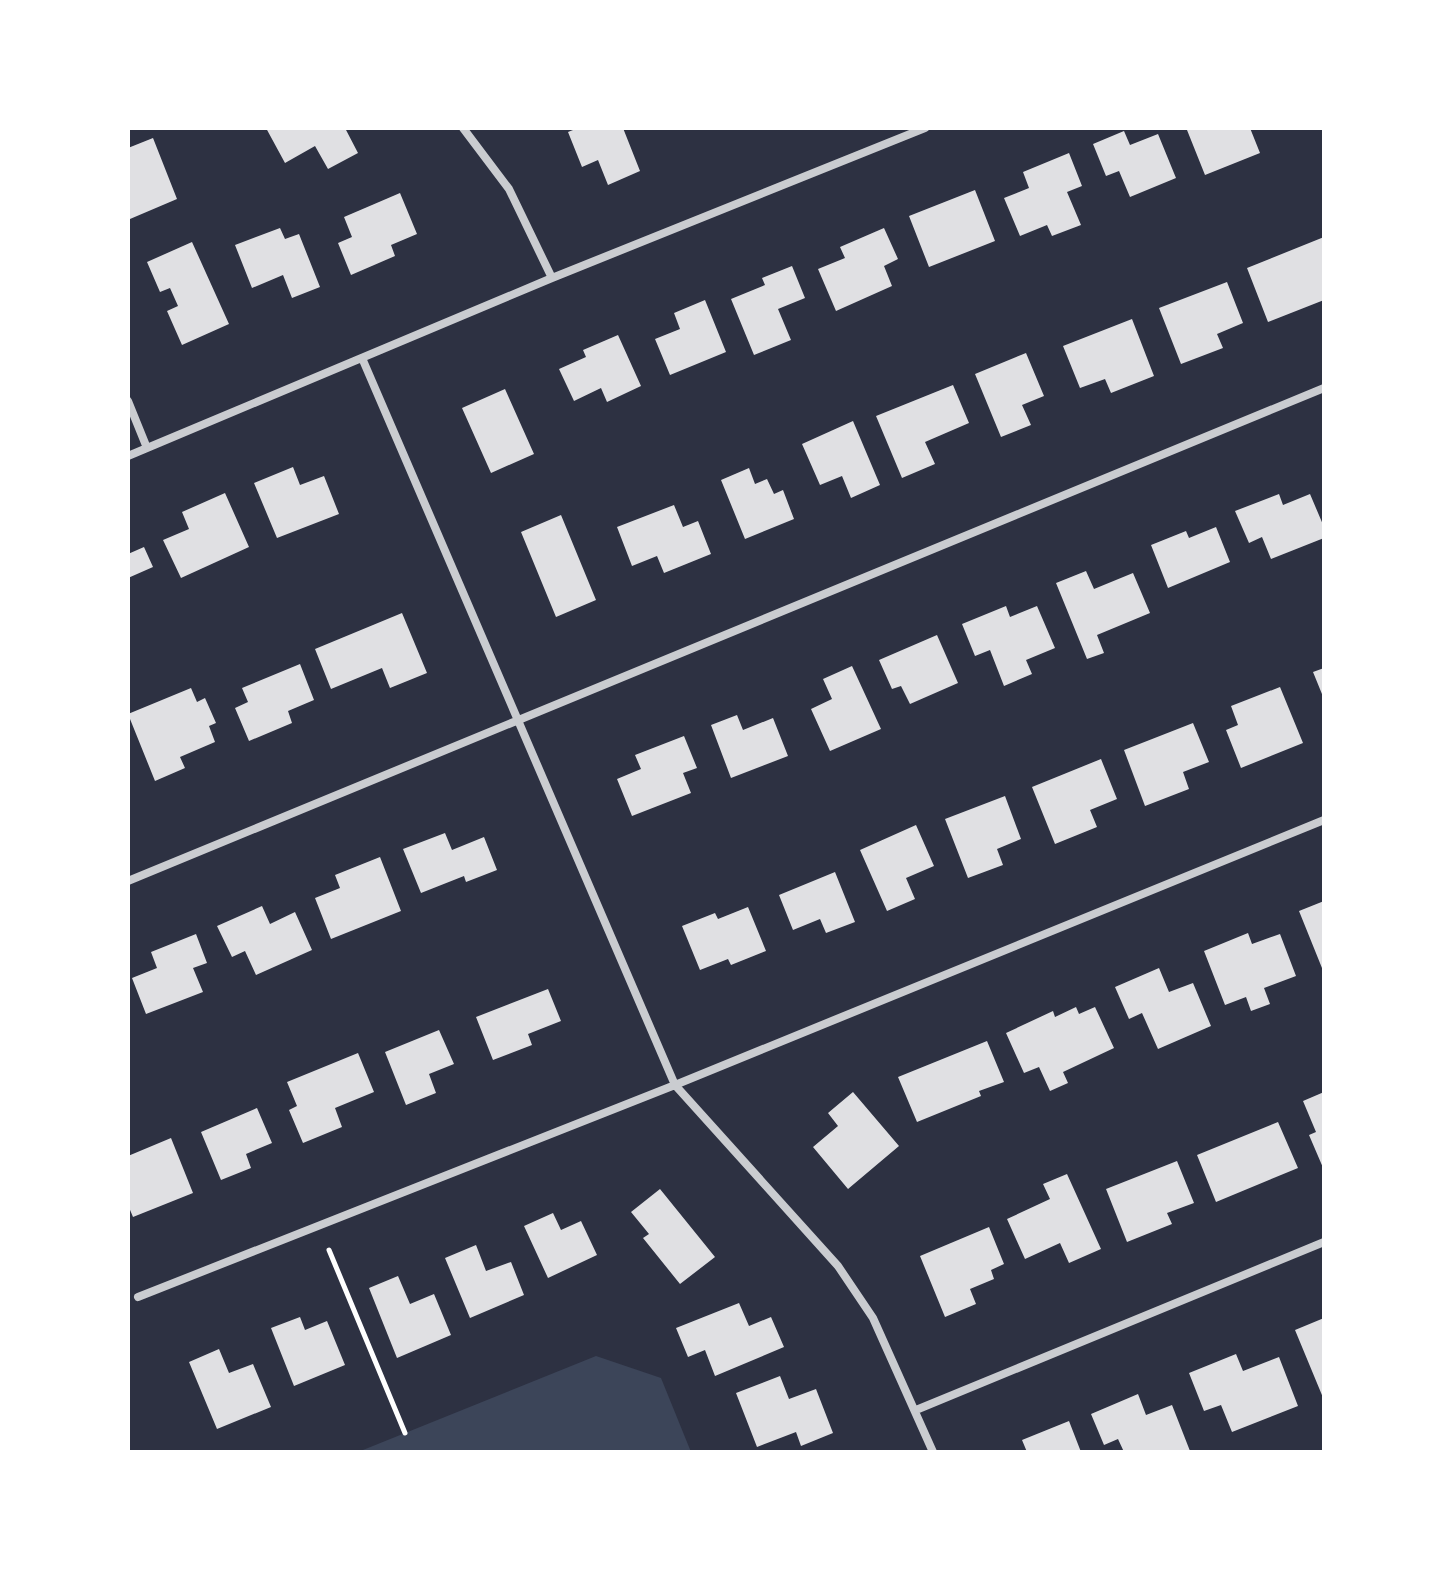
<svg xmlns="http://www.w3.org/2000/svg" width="1452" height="1580" viewBox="0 0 1452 1580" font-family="Karla,sans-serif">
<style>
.green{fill:#3c4559}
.building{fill:#e0e0e3}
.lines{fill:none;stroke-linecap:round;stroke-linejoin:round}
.path{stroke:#fff;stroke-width:5}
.minor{stroke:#caccd0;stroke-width:8}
</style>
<rect width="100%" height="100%" fill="#2d3142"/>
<path class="green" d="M596,1356l65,22 30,74h-333z"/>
<path class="building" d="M266,128h79l13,25 -30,16 -13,-23 -30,17z
M578,128h45l17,43 -32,14 -10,-25 -16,7 -14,-35z
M1192,128h58l10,25 -55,22 -18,-45z
M1124,131l6,14 28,-11 18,44 -46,19 -11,-26 -13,5 -13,-32z
M153,138l24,61 -47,20 -2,-71z
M1069,153l13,33 -15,6 14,33 -29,11 -5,-11 -27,11 -16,-38 25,-10 -6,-16z
M975,190l20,51 -66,26 -20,-51z
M400,193l17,41 -26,11 4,11 -44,19 -13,-32 14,-6 -8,-20z
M280,228l5,11 14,-5 21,53 -28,11 -9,-23 -31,13 -17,-43z
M884,228l14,31 -14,7 8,20 -56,25 -18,-42 27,-11 -5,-11z
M1324,237v63l-56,22 -21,-54z
M192,242l37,82 -47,21 -15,-34 11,-5 -8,-18 -10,4 -13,-30z
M792,266l13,32 -27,11 13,31 -37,15 -23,-56 34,-14 -3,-7z
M1227,282l16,41 -26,11 6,14 -42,16 -22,-56z
M705,300l21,52 -56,23 -15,-36 25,-10 -6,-16z
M1132,319l22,57 -43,17 -6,-14 -25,9 -17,-42z
M618,335l23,51 -34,16 -6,-14 -27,13 -15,-32 27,-12 -3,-7z
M1026,353l18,43 -22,9 9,20 -30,12 -26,-63z
M953,385l16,38 -44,19 10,22 -33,14 -26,-62z
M505,389l29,65 -43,19 -29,-65z
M853,421l27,64 -29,13 -9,-22 -22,9 -18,-41z
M293,467l7,18 24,-9 15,38 -62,24 -23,-55z
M749,468l6,16 12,-5 7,15 9,-4 11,29 -49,20 -24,-59z
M225,493l24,54 -68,31 -18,-38 26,-11 -7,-17z
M1279,494l4,11 27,-11 14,33v11l-53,21 -9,-22 -13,6 -14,-32z
M674,505l9,22 15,-6 13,33 -47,19 -7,-17 -25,10 -15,-39z
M561,515l35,85 -40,17 -35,-85z
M1216,527l14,35 -62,26 -17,-43 35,-14 3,7z
M144,547l9,20 -25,11v-24z
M1086,571l8,18 39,-16 17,40 -53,22 7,18 -17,6 -31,-76z
M1006,606l4,11 27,-11 18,42 -29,12 6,14 -28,12 -14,-36 -15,6 -13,-32z
M402,613l25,60 -37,15 -8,-20 -51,21 -16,-40z
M937,635l21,48 -48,21 -9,-18 -9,3 -13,-29z
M300,664l14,36 -26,11 4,12 -43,18 -14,-33 13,-6 -6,-14z
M852,666l29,63 -51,22 -19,-42 21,-10 -9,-20z
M1324,668v31l-11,-27z
M1280,687l23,56 -62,25 -15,-38 12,-5 -7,-19z
M191,688l6,14 8,-4 11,25 -7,3 6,16 -35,15 5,11 -30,13 -27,-67z
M737,715l6,15 30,-12 15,38 -57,22 -20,-53z
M1193,723l16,39 -26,10 6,17 -44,17 -21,-56z
M684,736l13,32 -14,5 8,20 -59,23 -15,-37 24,-10 -6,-14z
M1101,759l16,40 -27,11 7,17 -42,17 -23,-57z
M1005,796l16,43 -24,10 6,16 -35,13 -23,-59z
M916,825l18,41 -28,12 9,21 -28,12 -27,-61z
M445,833l7,17 32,-13 13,33 -31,12 -2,-6 -43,17 -18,-44z
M380,857l21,54 -70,28 -16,-41 25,-10 -5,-13z
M835,872l20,50 -29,11 -6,-14 -27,11 -14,-35z
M1324,901v72l-25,-62z
M262,906l8,18 25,-12 17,38 -56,25 -11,-24 -13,6 -15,-31z
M748,907l18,44 -35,14 -3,-6 -28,11 -18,-44 33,-13 3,6z
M1248,933l4,11 28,-10 16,42 -32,12 6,16 -19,7 -5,-14 -21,8 -21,-54z
M196,934l11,29 -14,5 10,24 -57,22 -14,-36 25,-10 -6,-16z
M1159,968l10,24 24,-9 18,43 -53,23 -16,-36 -13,6 -14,-32z
M548,989l13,32 -33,13 4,11 -39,15 -17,-43z
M1076,1007l3,7 16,-7 19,41 -51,24 5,11 -18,8 -11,-24 -15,6 -18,-40 47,-22 2,6z
M439,1030l15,34 -25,10 7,19 -30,12 -21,-53z
M987,1041l17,41 -25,9 2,5 -64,26 -19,-45z
M358,1053l16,39 -39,16 7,19 -39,16 -14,-33 8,-4 -10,-24z
M853,1092l46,54 -51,43 -35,-42 25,-21 -10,-13z
M1324,1092v78l-15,-35 7,-3 -13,-31z
M257,1108l15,35 -26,11 5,14 -30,12 -20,-48z
M1278,1122l20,46 -82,34 -19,-47z
M171,1138l22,55 -60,24 -5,-12v-49z
M1177,1161l17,42 -27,10 5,11 -45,18 -21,-53z
M1067,1174l34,75 -32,14 -9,-20 -35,16 -18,-40 43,-20 -7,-15z
M660,1189l55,68 -35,27 -37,-46 6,-4 -18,-22z
M553,1213l8,17 20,-9 16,34 -49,23 -24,-52z
M989,1227l15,37 -13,6 3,9 -24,10 6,15 -31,13 -25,-61z
M476,1245l10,26 25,-9 13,33 -54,23 -25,-60z
M398,1276l12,28 24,-10 17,41 -54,23 -28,-70z
M739,1303l10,23 22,-9 13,30 -69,29 -10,-26 -17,7 -12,-29z
M300,1317l5,13 22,-9 18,44 -51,21 -23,-58z
M1324,1318v82l-29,-70z
M219,1349l10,24 24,-9 18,43 -54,22 -28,-67z
M1236,1354l7,17 36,-14 19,49 -66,26 -11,-27 -17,6 -15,-38z
M780,1376l9,23 27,-10 17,44 -32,13 -5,-14 -39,15 -21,-54z
M1138,1394l8,21 26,-10 18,46 -66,1 -6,-13 -14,6 -13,-31z
M1069,1421l12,31h-54l-5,-12z"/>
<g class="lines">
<path class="path" d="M329,1250l76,183"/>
<path class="minor" d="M463,128l46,61 43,89
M362,358l313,727 163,181 35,52 60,134
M128,401l19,47
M128,456l424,-178 373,-150
M128,881l1196,-493
M138,1297l537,-212 649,-265
M916,1410l408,-168"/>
</g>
<rect width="1452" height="1580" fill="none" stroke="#ffffff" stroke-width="260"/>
</svg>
